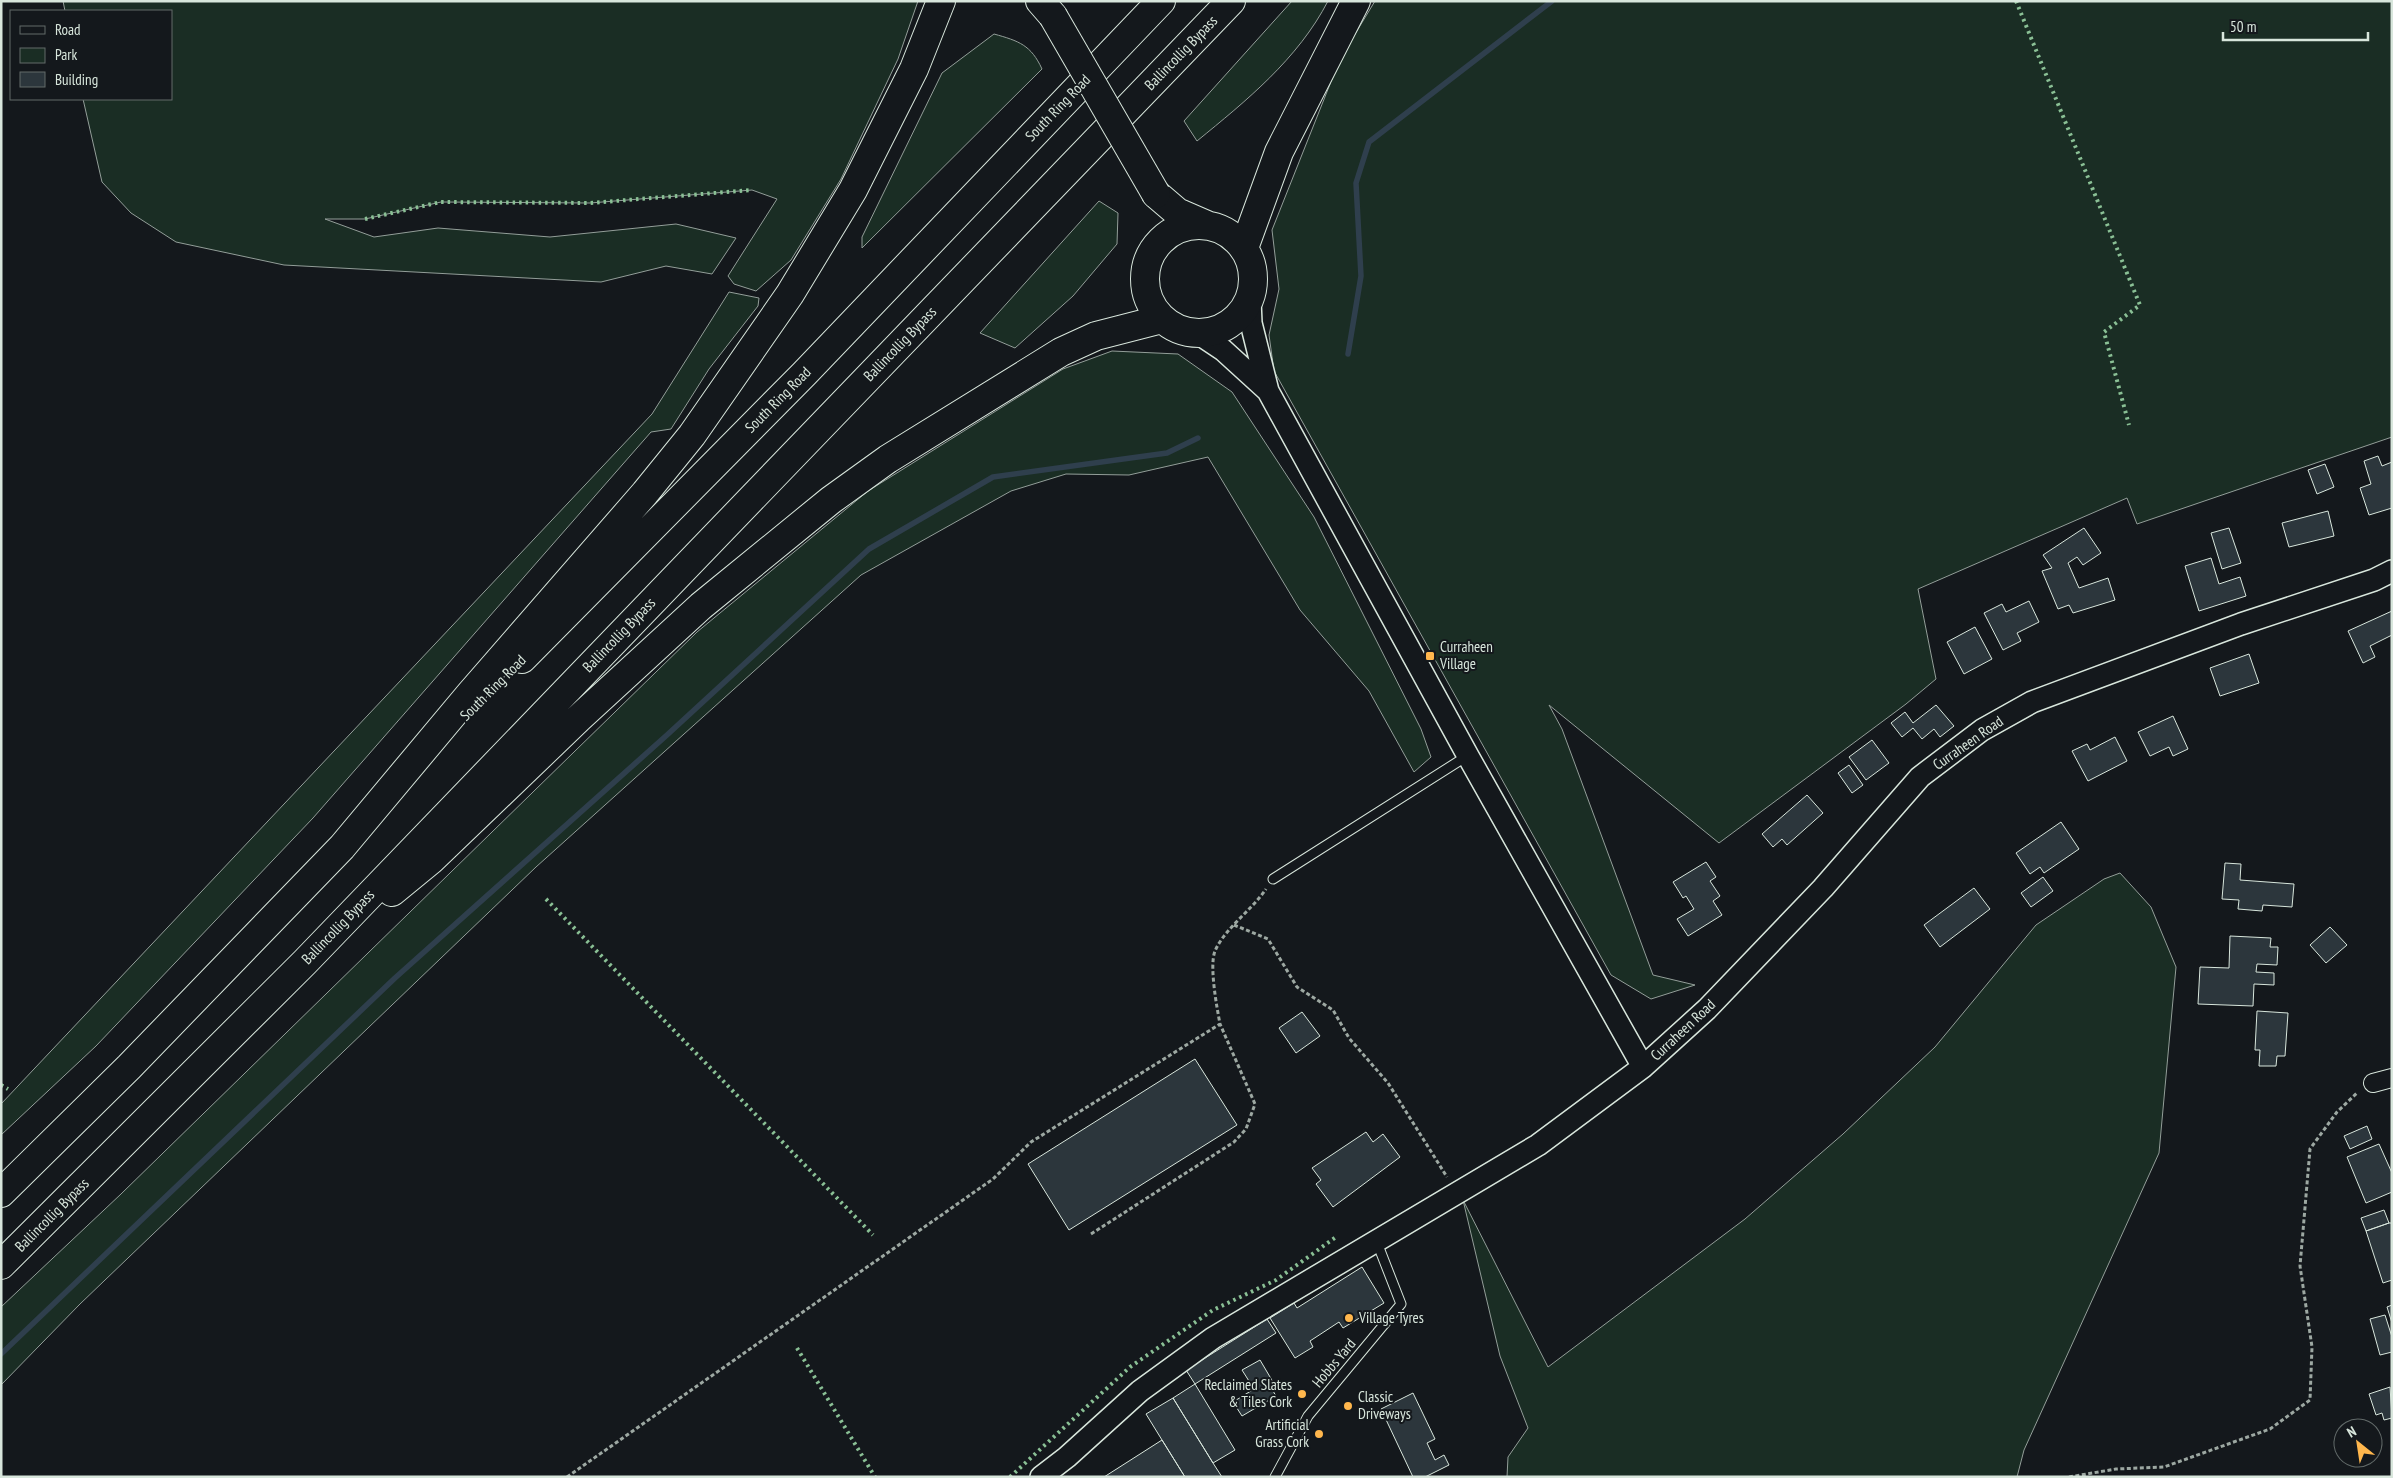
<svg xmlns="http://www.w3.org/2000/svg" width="2393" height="1478" viewBox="0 0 2393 1478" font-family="'PT Sans Narrow',sans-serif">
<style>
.green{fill:#1a2d24;stroke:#939e99}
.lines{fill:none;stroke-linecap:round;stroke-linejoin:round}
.stream{stroke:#2f3f4d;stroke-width:5.5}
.building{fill:#2c363c;stroke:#d8e6dc}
.service-casing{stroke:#d8e6dc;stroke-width:11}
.minor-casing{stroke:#d8e6dc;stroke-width:20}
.tertiary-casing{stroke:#d8e6dc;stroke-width:24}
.trunk-casing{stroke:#d8e6dc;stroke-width:30}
.path{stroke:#9da8a2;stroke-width:3;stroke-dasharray:4 2.5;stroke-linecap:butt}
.service{stroke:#14181c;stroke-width:9}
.minor{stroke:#14181c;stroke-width:18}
.tertiary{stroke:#14181c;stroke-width:21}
.trunk{stroke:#14181c;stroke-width:28}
.trunk-bridge-casing{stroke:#d8e6dc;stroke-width:30;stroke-linecap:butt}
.trunk-bridge{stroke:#14181c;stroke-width:28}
.hedge{stroke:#8ac095;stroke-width:4;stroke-dasharray:2.5 4;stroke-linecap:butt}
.poi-dot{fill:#ffb74d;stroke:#14181c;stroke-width:2}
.labels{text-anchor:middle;stroke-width:4;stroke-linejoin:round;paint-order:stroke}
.street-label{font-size:15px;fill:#d8e6dc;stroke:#14181c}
.poi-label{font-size:15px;fill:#d8e6dc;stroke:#14181c;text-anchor:start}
</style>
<rect width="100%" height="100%" fill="#14181c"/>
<path class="green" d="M63,1h855l-20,58 -57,120 -50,81 -35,31 -22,-7 -6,-8 49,-77 -25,-9 -162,13 -149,-1 -76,17h-40l49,18 64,-9 112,9 126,-13 60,14 -24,36 -46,-8 -65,16 -317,-17 -108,-23 -45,-29 -29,-31 -19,-83h88v-88h-106z
M1292,1h36c-30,58 -82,100 -131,140l-13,-20z
M1375,1h1017v436l-255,87 -10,-26 -209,91 18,90 -30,25 -187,139 -170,-138 13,24 91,246 42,10 -44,14 -40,-24 -337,-604 -5,-36 10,-46 -7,-59 68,-171z
M994,34c25,7 37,11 48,35l-180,179v-11l80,-164z
M1099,201l19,12 -1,31 -44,52 -58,52 -35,-15z
M729,292l30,6 -1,8 -49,63 -38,60 -20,3 -338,386 -217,228 -95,89v-31l651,-690z
M1112,351l66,3 54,38 82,125 107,212 10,28 -17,15 -45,-81 -69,-81 -92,-153 -79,18 -63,-1 -55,17 -150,84 -325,292 -456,437 -79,81v-78l120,-113 576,-562 171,-141 195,-122z
M2120,873l31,34 25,60 -17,186 -135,297 -7,27h-510l1,-20 20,-29 -28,-72 -37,-156 85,167 197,-148 98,-85 92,-87 101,-122 68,-46z"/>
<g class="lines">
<path class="stream" d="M1348,354l13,-78 -5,-93 13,-41 183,-141
M1,1354l394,-376 272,-243 202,-186 124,-72 174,-24 31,-15"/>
</g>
<path class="building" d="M2378,456l4,10 10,-4v46l-23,7 -9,-27 11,-4 -7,-23z
M2325,464l9,23 -17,7 -9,-24z
M2328,511l6,25 -45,11 -7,-24z
M2084,528l17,25 -18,12 -6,-8 -9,6 11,25 29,-10 7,22 -42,13 -4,-8 -11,4 -16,-38 10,-3 -9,-13z
M2229,528l12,35 -19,6 -11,-36z
M2211,558l8,26 21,-7 6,19 -47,15 -14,-45z
M2029,601l10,21 -22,11 4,8 -18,9 -19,-37 18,-9 4,8z
M2392,611v24l-22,11 5,11 -12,6 -15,-32z
M1975,627l17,32 -28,15 -17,-32z
M2249,654l10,29 -39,13 -10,-28z
M1936,705l18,21 -14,11 -6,-8 -12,10 -9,-11 -11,9 -11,-14 14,-11 8,11z
M2173,716l15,33 -15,7 -4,-9 -19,9 -12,-24z
M2115,737l12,24 -39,20 -16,-30 15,-7 3,6z
M1872,740l17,23 -23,17 -17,-23z
M1849,765l14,20 -11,8 -14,-20z
M1807,795l16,18 -36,32 -5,-6 -9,8 -11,-13z
M2061,822l18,27 -35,24 -4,-6 -10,7 -14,-21z
M1706,862l10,15 -6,4 10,15 -7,5 9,14 -34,21 -11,-17 17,-10 -8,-13 -3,2 -10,-16z
M2225,863l16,1 -1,16 54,4 -2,23 -29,-2 -1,6 -24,-2 1,-9 -17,-1z
M2043,877l10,14 -22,16 -10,-14z
M1974,888l16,21 -50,38 -16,-22z
M2330,927l17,18 -21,18 -16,-18z
M2230,936l41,2 -1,9h8l-1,18 -20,-1 -1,8 18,1v12l-20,-1 -1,22 -55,-2 2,-37 29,1z
M2257,1011l31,2 -3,43h-8l-1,10h-17l1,-16h-5z
M1302,1012l18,24 -24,17 -17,-25z
M1195,1059l42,66 -168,105 -41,-66z
M2367,1126l5,13 -22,10 -6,-13z
M1366,1132l7,10 10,-8 17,23 -67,50 -17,-23 5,-4 -9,-12z
M2379,1144l13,29v19l-26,11 -19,-46z
M2384,1210l5,13 -23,8 -5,-13z
M2389,1223h3v57l-9,3 -17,-52z
M1362,1267l22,36 -41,25 -4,-6 -29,19 3,6 -18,11 -25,-40 24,-15 3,5z
M2392,1305v18l-5,-16z
M2385,1315l7,22v15l-12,3 -10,-36z
M1267,1319l9,14 -81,51 -9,-14z
M1260,1360l13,22 -4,2 7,12 -34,20 -9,-14 21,-13 -12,-19z
M1195,1384l40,66 -22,13 -40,-65z
M2390,1387l2,31 -8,2 -2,-7 -6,2 -7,-21z
M1413,1393l22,46 -8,4 8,17 9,-5 5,10 -24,12h-12l-32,-68z
M1173,1398l40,65 9,14h-37l-23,-37 -16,-26z
M1162,1440l23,37h-81z"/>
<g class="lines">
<defs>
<path id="service" d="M1273,879l194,-123
M1275,1477l33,-61 93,-112 -25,-64"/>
<path id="minor" d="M2373,1083l19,-5"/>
<path id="tertiary" d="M1250,300l1,23 17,68 200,365 175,311
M1199,334l24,16 45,41
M1041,1477l26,-20 73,-66 73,-53 325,-193 105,-78 64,-58 116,-121 97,-111 62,-47 50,-28 209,-78 133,-44 18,-9"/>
<path id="trunk" d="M1040,1l13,15
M1156,194l21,18 30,13
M1145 279a54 54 0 1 1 108 0a54 54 0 1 1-108 0Z
M1244,248l35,-96 77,-151
M522,659l282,-285 357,-373
M392,892l39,-32 148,-142 122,-112 130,-106 57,-41 173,-107 35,-16 66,-17
M1,1193l128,-126 213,-220 128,-153 175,-201 47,-58 98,-141 63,-104 61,-121 27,-68
M1,1265l304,-303 926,-961"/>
</defs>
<use href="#service" class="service-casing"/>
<use href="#minor" class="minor-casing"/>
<use href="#tertiary" class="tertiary-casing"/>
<use href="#trunk" class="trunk-casing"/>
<path class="path" d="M1234,925l34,14 29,48 36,23 16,28 39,45 59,94
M1091,1234l143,-92 12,-13 9,-25 -35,-80
M567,1477l426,-298 38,-37 189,-118c-3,-16 -11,-58 -5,-73 10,-23 37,-41 51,-62
M2069,1477l47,-8 48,-2 106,-38 40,-29 2,-53 -12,-81 10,-117 27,-37 21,-20"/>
<use href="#service" class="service"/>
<use href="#minor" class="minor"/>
<use href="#tertiary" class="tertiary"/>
<use href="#trunk" class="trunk"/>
<defs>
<path id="trunk-bridge" d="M1053,16l103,178"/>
</defs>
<use href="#trunk-bridge" class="trunk-bridge-casing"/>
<use href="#trunk-bridge" class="trunk-bridge"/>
<path class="hedge" d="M2016,1l124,304 -36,27 25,93
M365,219l76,-17 149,1 162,-13
M546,899l327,336
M1,1085l7,4
M797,1348l78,129
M1010,1477l120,-110 83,-57 63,-30 60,-43"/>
</g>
<g class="poi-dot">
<rect x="1425" y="651" width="10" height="10" rx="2.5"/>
<circle cx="1349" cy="1318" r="5"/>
<circle cx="1302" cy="1394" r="5"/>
<circle cx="1348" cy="1406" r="5"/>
<circle cx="1319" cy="1434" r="5"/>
</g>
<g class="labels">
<g class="street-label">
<text transform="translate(1181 53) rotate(-46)" y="5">Ballincollig Bypass</text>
<text transform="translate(1058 108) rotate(-46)" y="5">South Ring Road</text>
<text transform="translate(900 344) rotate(-46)" y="5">Ballincollig Bypass</text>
<text transform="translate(778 400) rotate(-45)" y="5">South Ring Road</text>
<text transform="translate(619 635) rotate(-46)" y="5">Ballincollig Bypass</text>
<text transform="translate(493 688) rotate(-45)" y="5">South Ring Road</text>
<text transform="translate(1968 743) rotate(-35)" y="5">Curraheen Road</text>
<text transform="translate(338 927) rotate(-46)" y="5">Ballincollig Bypass</text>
<text transform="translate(1683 1030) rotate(-43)" y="5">Curraheen Road</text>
<text transform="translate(52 1215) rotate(-45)" y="5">Ballincollig Bypass</text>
<text transform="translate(1334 1363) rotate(-50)" y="5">Hobbs Yard</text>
</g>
<g class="poi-label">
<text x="1440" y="652">Curraheen<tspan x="1440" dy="17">Village</tspan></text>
<text x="1359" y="1323">Village Tyres</text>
<text x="1292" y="1390" text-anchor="end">Reclaimed Slates<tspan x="1292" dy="17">&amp; Tiles Cork</tspan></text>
<text x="1358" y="1402">Classic<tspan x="1358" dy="17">Driveways</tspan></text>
<text x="1309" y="1430" text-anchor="end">Artificial<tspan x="1309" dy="17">Grass Cork</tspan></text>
</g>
</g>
<rect width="2393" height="1478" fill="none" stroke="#d8e6dc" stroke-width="5"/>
<rect x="10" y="10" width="162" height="90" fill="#14181c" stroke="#626a69"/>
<rect x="20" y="26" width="25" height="8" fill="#14181c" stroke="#626a69"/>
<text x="55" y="35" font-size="15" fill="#d8e6dc">Road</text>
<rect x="20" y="48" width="25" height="15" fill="#1a2d24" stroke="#626a69"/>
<text x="55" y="60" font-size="15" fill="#d8e6dc">Park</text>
<rect x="20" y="72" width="25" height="15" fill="#2c363c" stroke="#626a69"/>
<text x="55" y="85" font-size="15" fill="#d8e6dc">Building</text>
<g transform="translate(2358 1443) rotate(330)"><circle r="24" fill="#14181c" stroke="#626a69"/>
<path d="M0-4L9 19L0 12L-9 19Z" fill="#ffb74d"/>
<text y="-8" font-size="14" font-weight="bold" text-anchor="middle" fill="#d8e6dc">N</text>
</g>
<path d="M2223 32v8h145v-8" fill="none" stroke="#d8e6dc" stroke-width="2.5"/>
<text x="2230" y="32" font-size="15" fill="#d8e6dc" stroke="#14181c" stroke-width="4" paint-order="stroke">50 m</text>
</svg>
